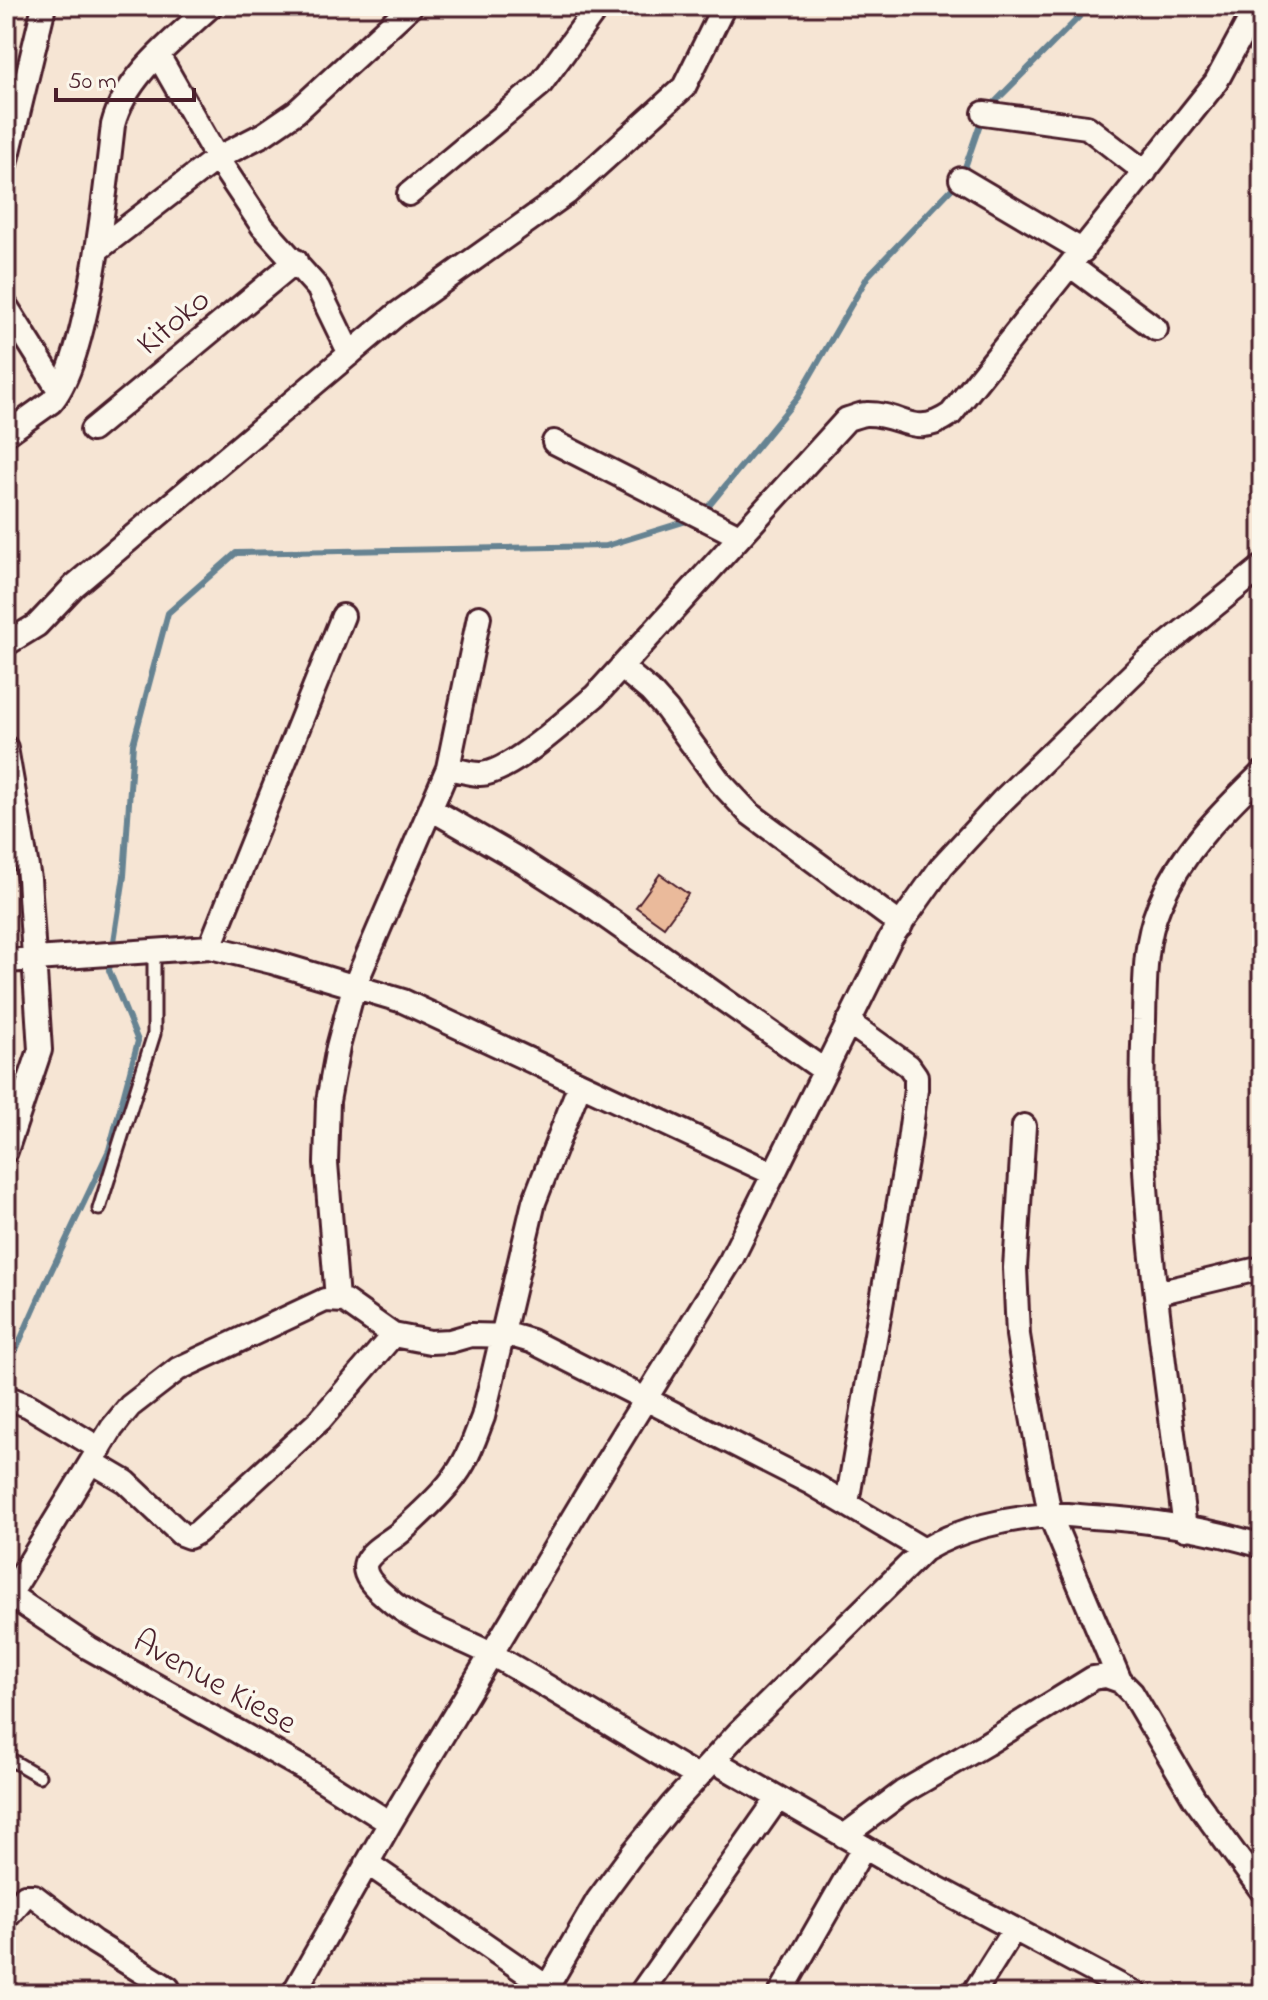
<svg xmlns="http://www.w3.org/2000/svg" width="1268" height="2000" viewBox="0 0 1268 2000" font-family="'Indie Flower',sans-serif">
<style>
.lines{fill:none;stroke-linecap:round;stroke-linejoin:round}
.stream{stroke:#668392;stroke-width:6}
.building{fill:#eaba9b;stroke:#4a1f2b;stroke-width:2}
.service-casing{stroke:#4a1f2b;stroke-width:17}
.minor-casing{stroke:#4a1f2b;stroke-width:28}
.service{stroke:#fbf7ec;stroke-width:11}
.minor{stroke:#fbf7ec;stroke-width:22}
.labels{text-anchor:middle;stroke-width:7;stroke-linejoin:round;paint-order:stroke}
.street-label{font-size:34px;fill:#4a1f2b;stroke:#fbf7ec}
</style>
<rect width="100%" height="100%" fill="#f6e5d4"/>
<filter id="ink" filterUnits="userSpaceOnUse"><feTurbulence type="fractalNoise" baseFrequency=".0125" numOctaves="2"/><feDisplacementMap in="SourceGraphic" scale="16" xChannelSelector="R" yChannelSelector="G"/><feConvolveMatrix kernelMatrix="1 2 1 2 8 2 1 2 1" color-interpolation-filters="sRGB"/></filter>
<g filter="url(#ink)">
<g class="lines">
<path class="stream" d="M988,109l102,-103
M703,513l95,-116 70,-121 93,-97 21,-61
M113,948l11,-72 9,-132 35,-131 68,-60 370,-7 84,-26
M6,1372l40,-90 63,-132 29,-109 -29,-71 2,-11"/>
</g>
<path class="building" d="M660,874l28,20 -24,33 -28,-20z"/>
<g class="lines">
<defs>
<path id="service" d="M99,1209l55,-175v-84
M6,1757l33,19"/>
<path id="minor" d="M158,55l59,103 46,69 55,61 32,66
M984,113l103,14 58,45
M6,164l38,-158
M961,179l122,72
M409,194l131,-109 58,-79
M97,250l120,-92 47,-24 32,-22 115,-106
M1071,266l85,63
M6,306l53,84
M92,430l204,-169
M6,434l45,-32c38,-40 55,-218 62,-277 13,-50 61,-85 98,-119
M554,442l185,94
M6,644l31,-19 37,-39 323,-272 170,-121 117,-106 40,-81
M621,667l29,24 17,19 53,72 29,31 152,112
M6,748l23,131 11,171 -34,101
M448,768c10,2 22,6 32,6 29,0 91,-58 115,-78l252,-277c6,-1 13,-5 19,-5 37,-1 47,26 85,0l265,-332 41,-76
M431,809l92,53 62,40 240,169
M210,947l133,-331
M6,961l204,-14 62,15 131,39 371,173
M580,1084l-46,118 -51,215c-6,15 -11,31 -19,45 -14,26 -40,48 -61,68 -10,10 -31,19 -37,32 -5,14 11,27 20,35 30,28 72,39 107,58 69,39 137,82 205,122
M1024,1126l-9,142 3,67 6,38 26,142 70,166
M1157,1293l105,-25
M337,1299l-11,-136 2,-62 10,-54 16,-60 94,-219 31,-151
M6,1397l23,9 71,43
M92,1462l34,20 55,52 8,3 9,-5 122,-112 73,-85
M847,1503l61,-354 8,-60v-13l-7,-10 -61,-44
M1185,1529c-20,-169 -50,-339 -41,-509 1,-38 0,-78 15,-114 22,-54 62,-93 103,-133
M10,1595l79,53 219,123 82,52
M6,1601l106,-173 18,-22 48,-37 147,-69 20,1 48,34 37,7 20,-1 21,-6 43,1 17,5 280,142 113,67
M714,1761l195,112 227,121
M844,1836l59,-44 83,-48 107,-66 13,-2 14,5 12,12 62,105 68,93
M367,1863l180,124
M6,1918l19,-22h9l60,46 74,46
M293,1994l97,-171 199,-332 142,-231 159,-321 52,-73 60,-65 143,-139 117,-95
M543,1994l55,-94 34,-46 41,-50 66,-72 185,-182c35,-21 84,-32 125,-35 14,-1 29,1 43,2 56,3 116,12 170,29
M640,1994l138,-196
M780,1994l84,-147
M973,1994l41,-65"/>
</defs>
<use href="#service" class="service-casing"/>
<use href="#minor" class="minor-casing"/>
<use href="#service" class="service"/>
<use href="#minor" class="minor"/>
</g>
</g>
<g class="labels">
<g class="street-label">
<text transform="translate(172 320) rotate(-40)" y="12">Kitoko</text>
<text transform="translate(216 1680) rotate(29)" y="12">Avenue Kiese</text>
</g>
</g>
<rect width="1268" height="2000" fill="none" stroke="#fbf7ec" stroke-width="32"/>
<rect x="16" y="16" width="1236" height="1968" fill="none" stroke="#4a1f2b" stroke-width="3" filter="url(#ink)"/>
<path d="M56 88v12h138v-12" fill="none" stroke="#4a1f2b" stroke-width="4"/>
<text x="68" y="88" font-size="24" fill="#4a1f2b" stroke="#fbf7ec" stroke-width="6" paint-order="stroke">50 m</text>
</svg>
